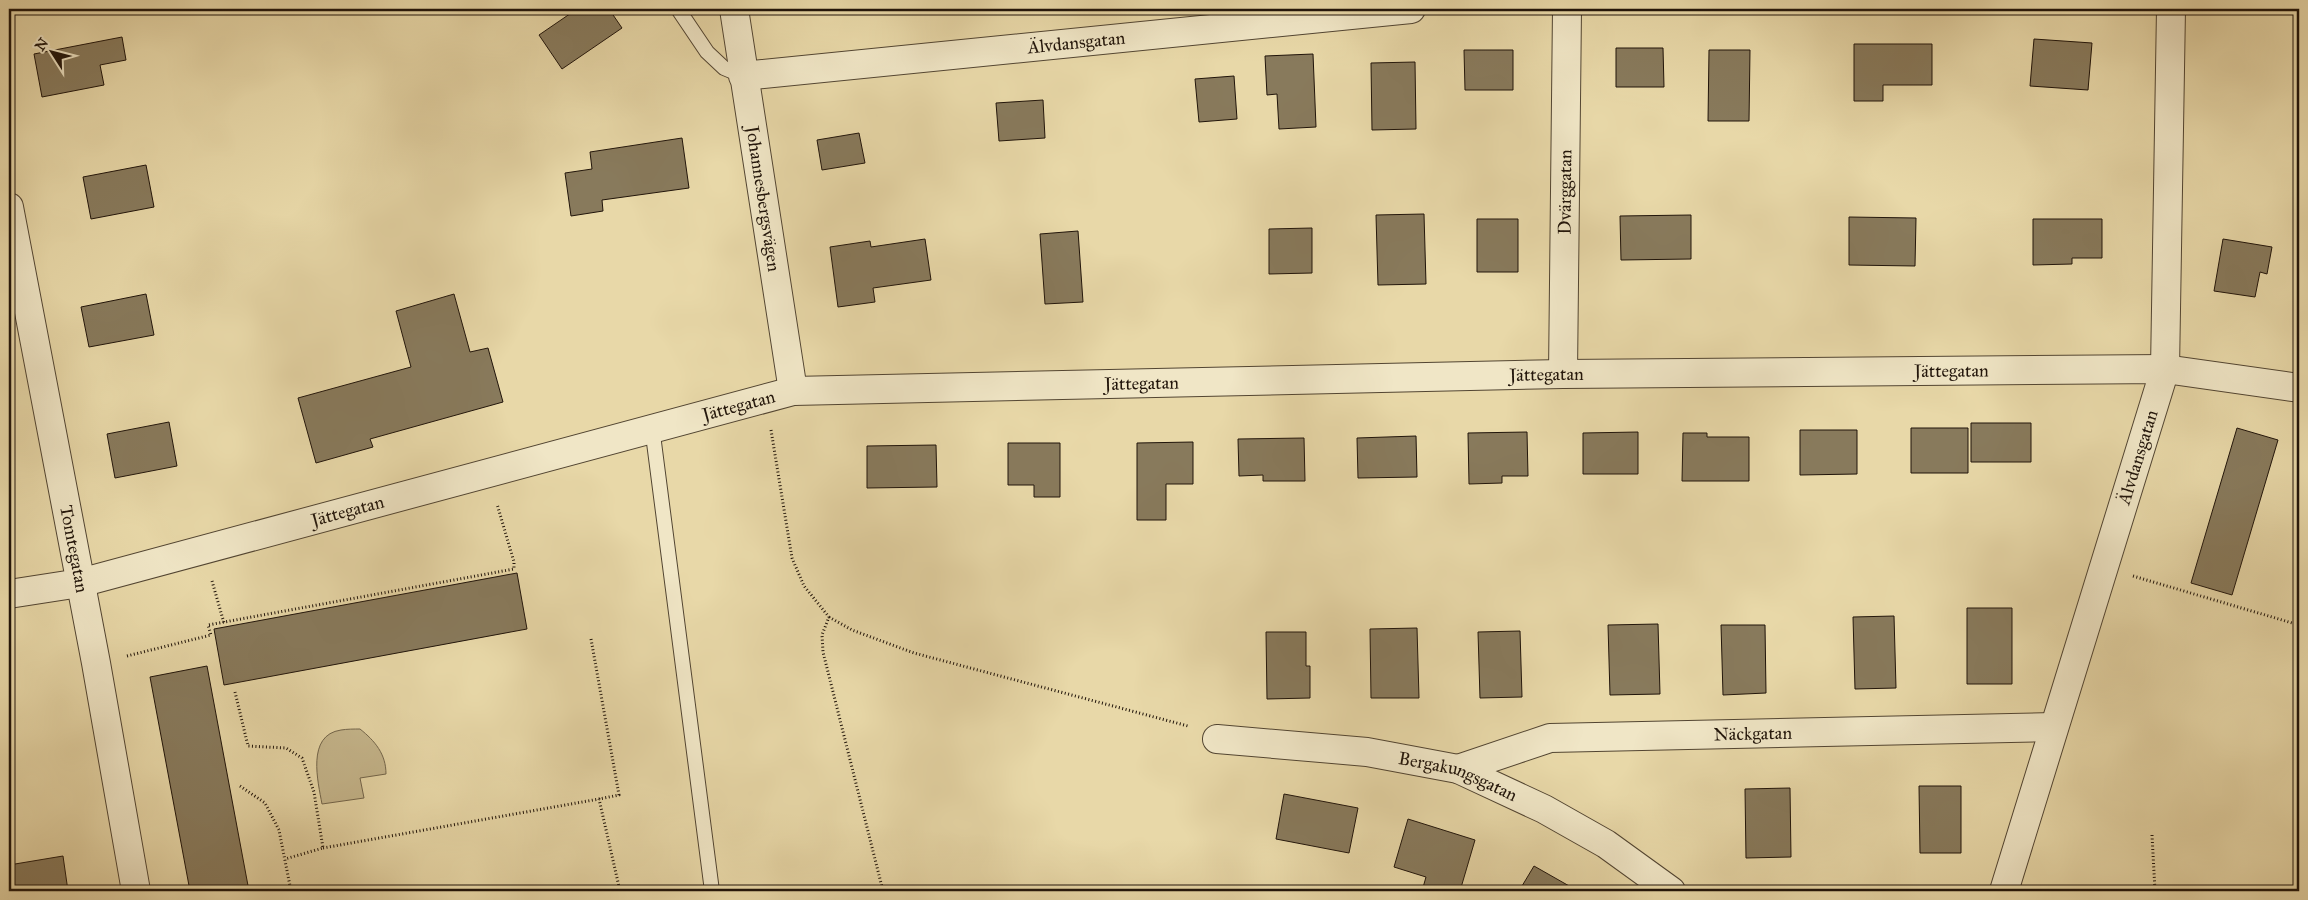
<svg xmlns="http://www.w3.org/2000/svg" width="2308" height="900" viewBox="0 0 2308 900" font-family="'IM FELL Great Primer',serif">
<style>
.green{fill:#c6b78d;stroke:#73664c}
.building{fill:#887a5c;stroke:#20140a}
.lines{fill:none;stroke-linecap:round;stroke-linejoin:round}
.service-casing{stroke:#524532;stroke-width:16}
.minor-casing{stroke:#524532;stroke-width:30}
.path{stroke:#20140a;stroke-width:3;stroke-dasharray:1 2.5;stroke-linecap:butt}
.service{stroke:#f0e6c6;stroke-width:14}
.minor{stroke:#f0e6c6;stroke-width:28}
.labels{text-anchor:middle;stroke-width:4;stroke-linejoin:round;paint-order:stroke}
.street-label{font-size:18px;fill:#20140a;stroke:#f0e6c6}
</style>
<rect width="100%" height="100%" fill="#e8d8a8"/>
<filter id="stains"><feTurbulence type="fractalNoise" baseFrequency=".004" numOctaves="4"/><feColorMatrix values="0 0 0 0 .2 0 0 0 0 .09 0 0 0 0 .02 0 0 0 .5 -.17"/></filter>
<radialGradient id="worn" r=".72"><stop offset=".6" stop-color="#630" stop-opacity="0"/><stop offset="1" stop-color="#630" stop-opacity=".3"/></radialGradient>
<path class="green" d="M360,729c15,12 26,25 26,45l-26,4 4,20 -42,6c-4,-22 -16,-69 19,-74 6,-1 13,-1 19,-1z"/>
<path class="building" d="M577,9h32l13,19 -60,41 -23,-34z
M122,37l4,23 -26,5 4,20 -62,12 -8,-43z
M2034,39l58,4 -4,47 -58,-4z
M1854,44h78v41h-49v16h-29z
M1616,48h47l1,39h-48z
M1464,50h49v40h-48z
M1709,50h41l-1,71h-41z
M1313,54l3,73 -37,2 -2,-35 -10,1 -2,-39z
M1415,62l1,67 -44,1 -1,-67z
M1234,76l3,43 -38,3 -4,-43z
M1043,100l2,38 -46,3 -3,-38z
M859,133l6,30 -43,7 -5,-30z
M682,138l7,50 -87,12 1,11 -32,5 -6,-43 27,-4 -2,-17z
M146,165l8,42 -63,12 -8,-42z
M1424,214l2,70 -48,1 -2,-70z
M1691,215v44l-70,1 -1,-44z
M1849,217l67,1 -1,48 -66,-1z
M1477,219h41v53h-41z
M2033,219h69v39h-30v6l-39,1z
M1312,228v45l-43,1v-45z
M1078,231l5,71 -38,2 -5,-70z
M925,239l6,41 -58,8 2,14 -37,5 -8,-60 40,-6 1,6z
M2223,239l49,8 -5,27 -7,-2 -5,25 -41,-6z
M146,294l8,41 -65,12 -8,-40z
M454,294l16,58 18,-4 15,54 -133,37 3,8 -57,16 -18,-65 113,-31 -15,-56z
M169,422l8,44 -62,12 -8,-44z
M1971,423h60v39h-60z
M1911,428h57v45h-57z
M2237,428l41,12 -46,155 -41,-12z
M1800,430h57v44l-57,1z
M1527,432l1,44h-26v7l-33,1 -1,-51z
M1638,432v42h-55v-41z
M1683,433h24v4h42v44h-67z
M1416,436l1,41 -59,1 -1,-40z
M1304,438l1,43h-42v-6l-24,1 -1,-37z
M1193,442v42h-27v36h-29v-77z
M1008,443h52v54h-26v-12h-26z
M936,445l1,42 -70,1v-42z
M517,573l10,56 -303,56 -10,-56z
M1967,608h45v76h-45z
M1894,616l2,72 -41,1 -2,-72z
M1658,624l2,70 -50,1 -2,-70z
M1721,625h44l1,68 -43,2z
M1417,628l2,70h-48l-1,-69z
M1520,631l2,66 -42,1 -2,-66z
M1266,632h40v34h4v32l-43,1z
M207,666l42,225h-59l-40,-214z
M1919,786h42v67h-41z
M1790,788l1,69 -45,1 -1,-69z
M1284,794l74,14 -9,45 -73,-14z
M1408,819l67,21 -15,51h-38l4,-14 -32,-10z
M63,856l5,35h-59v-26z
M1534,866l44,25h-59z"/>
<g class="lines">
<defs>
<path id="service" d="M678,9l29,43 17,16 19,8
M652,427l60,464"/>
<g id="minor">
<path id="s1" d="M734,9l59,382"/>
<path id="s2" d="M743,76l668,-67"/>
<path id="s3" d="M9,207l87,456 40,228"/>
<path id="s4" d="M1563,374l4,-365"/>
<path id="s5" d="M9,594l71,-11 713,-192 770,-17 602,-5 134,19"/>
<path id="s6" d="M1217,739l150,13 91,17 86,40 62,35 65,47"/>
<path id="s7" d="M1458,769l92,-31 503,-11"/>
<path id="s8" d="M2004,891l161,-522 6,-360"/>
</g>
</defs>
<use href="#service" class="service-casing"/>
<use href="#minor" class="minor-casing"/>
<path class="path" d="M771,430l21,128 12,28 25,31 -7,18 1,17 60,239
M2133,576l166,49
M212,581l12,42
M829,617l23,13 62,23 274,73
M591,639l28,156 -20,4
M127,656l84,-21 -3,-10 306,-56v-7l-17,-58
M235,692l13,54 38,2 16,10 12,34 9,56 -38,11
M240,786l25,17 14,27 12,61
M2152,835l3,56
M323,848l276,-49 21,92"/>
<use href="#service" class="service"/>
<use href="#minor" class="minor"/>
</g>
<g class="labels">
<g class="street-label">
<text dy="6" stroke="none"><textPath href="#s2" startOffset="335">Älvdansgatan</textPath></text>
<text dy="6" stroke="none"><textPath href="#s4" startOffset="182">Dvärggatan</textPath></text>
<text dy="6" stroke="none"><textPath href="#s1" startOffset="192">Johannesbergsvägen</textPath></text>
<text dy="6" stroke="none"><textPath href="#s5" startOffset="1969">Jättegatan</textPath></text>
<text dy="6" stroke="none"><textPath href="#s5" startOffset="1564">Jättegatan</textPath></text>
<text dy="6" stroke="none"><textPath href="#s5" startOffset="1159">Jättegatan</textPath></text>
<text dy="6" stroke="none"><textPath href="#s5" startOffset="754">Jättegatan</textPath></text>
<text dy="6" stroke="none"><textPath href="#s8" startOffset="454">Älvdansgatan</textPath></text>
<text dy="6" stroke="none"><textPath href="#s5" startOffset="349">Jättegatan</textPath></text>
<text dy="6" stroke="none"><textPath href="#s3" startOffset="348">Tomtegatan</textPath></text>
<text dy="6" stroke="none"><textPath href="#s7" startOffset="300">Näckgatan</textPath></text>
<text dy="6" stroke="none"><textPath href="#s6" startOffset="245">Bergakungsgatan</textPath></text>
</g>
</g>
<rect width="2308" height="900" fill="none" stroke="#e8d8a8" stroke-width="30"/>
<rect x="10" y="10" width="2288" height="880" fill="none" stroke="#20140a" stroke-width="2.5"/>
<rect x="15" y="15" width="2278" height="870" fill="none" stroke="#20140a"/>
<g transform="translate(52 52) rotate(306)" stroke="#f0e6c6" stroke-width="4" paint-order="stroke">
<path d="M0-4L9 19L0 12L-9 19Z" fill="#20140a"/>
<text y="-8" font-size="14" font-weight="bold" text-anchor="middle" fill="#20140a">N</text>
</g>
<rect width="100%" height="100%" filter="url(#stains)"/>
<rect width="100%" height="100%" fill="url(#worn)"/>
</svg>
